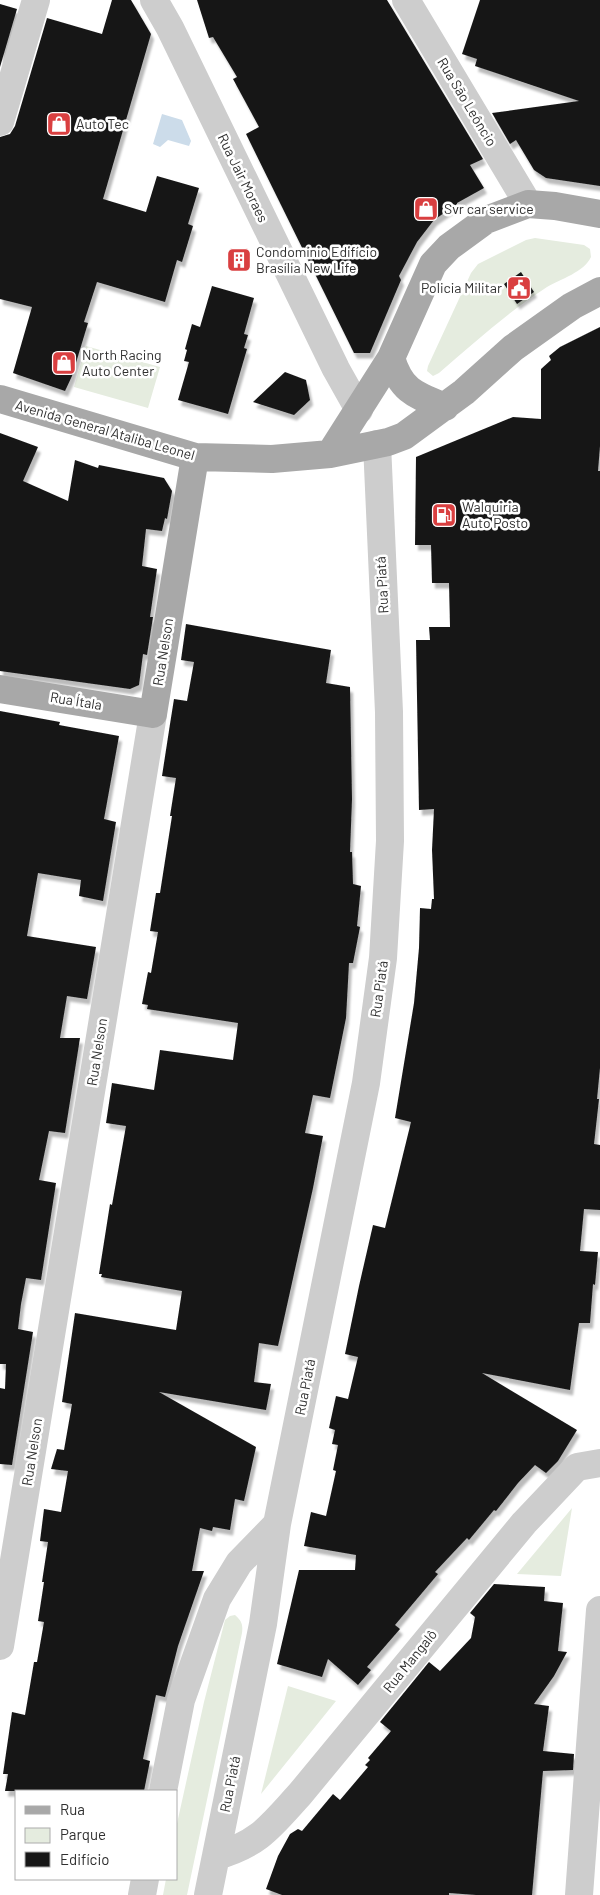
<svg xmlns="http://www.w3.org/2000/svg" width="600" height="1895" viewBox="0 0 600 1895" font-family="Barlow,sans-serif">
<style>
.green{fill:#e5ecdf}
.water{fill:#ccdcea}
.building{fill:#171717;filter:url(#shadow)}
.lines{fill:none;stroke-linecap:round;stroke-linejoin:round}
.minor{stroke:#cdcdcd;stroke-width:28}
.major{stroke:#a8a8a8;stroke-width:28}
.labels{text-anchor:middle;stroke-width:5;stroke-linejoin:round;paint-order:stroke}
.street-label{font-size:14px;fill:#303030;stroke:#fff}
.poi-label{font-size:14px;fill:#303030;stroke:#fff;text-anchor:start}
</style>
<defs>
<filter id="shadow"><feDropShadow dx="3" dy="5.5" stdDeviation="1" flood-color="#0004"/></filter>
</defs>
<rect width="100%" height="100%" fill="#fff"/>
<path class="green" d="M535,238l49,7 6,4 1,8c-7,15 -30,22 -44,30 -39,25 -73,56 -108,86l-6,3 -6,-5 1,-5 43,-93 7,-9 48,-24z
M86,346l74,21 -12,41 -74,-21z
M572,1508l-11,68 -44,-2z
M235,1615c7,6 8,10 7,18l-55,262h-24l3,-16h10v-51l28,-126 21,-82 5,-4z
M288,1686l48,15 -75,93z"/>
<path class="water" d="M162,114l20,6 9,21 -2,5 -21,-6 -8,7 -7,-3z"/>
<path class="building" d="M112,0h19l20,34 -48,165 43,13 11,-36 42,12 -11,36 5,2 -11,36 -5,-2 -12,42 -68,-20 -13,40 4,1 -16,53 -7,15 -52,-18 19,-66 -32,-8v-162l10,-3 5,-8 32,-108 55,16z
M197,0h190l96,159 -13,6 14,23 -27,15v1l-23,16 -17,22 -18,34 2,4 -31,73h-16l-108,-219 13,-7 -26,-48 4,-2 -24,-40 -4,1z
M480,0h120v186l-54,-8 -12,-8 -18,-30 -6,4 -18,-31 87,-12 -104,-35 2,-7 -15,-5z
M0,4l17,5 -17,58z
M521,272l13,20 -17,12 -13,-20z
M212,286l42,12 -10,36 4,1 -4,13 3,1 -19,65 -50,-14 11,-38 -5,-1 3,-11 -2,-1 7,-25 8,3z
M600,327v119l-2,25h2v597l-3,31h2l-5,45 6,1v65l-16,-1 -4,42 18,1 -3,33 -2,-1 -3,39h-11l-9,67 -88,-17 95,57 -19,31 -12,12 -11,-8 -17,18 -22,28 -2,-1 -25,30 -2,-2 -32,34 3,2 -43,51 5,4 -33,38 4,3 -13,15 -30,-26 -6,18 -45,-13 22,-94h56l1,-15 -52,-9 7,-34 15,4 10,-45 -3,-1 5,-25 -6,-1 3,-14 -6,-2 7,-32 12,3 10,-42 -13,-3 14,-68 14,-61 12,3 26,-106 -16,-4 19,-115 5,-55 1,-40 11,1 1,-10h2l-2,-49 2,-41 -15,1 -3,-170h14l-1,-13h21l-1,-44h-17l-1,-38h-16l1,-88 97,-40 28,2v-50l10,-9 -2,-4 11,-9z
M285,372l21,8 4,20 -16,15 -41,-13z
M0,433l38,14 -15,34 45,20 7,-41 23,8 1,-3 65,13 8,13 -5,28 -2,-1 -3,13 -16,-2 -4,37 15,3 -7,48h3l-6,38 -4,-1 -4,31 -9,4 -130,-18z
M186,624l145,26 -5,33 24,4 2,112 -2,53h2l1,32 8,2 -4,40 3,1 -7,36h-4l-3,55 -16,80 -17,-3 -8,38 18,3 -10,52 -35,158 -19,-3 -5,39 17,2 -5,26 -107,-18 97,55 -12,54 -9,-2 -5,31 -17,-3 -1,4 -12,-3 -8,43h12l-26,75 -13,51 -9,-2 -13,64 7,2 -6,30h-139l3,-17h-5l9,-62 13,3 9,-53h3l7,-40 -6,-1 6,-39h-2l6,-40 -8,-1 4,-32 17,3 7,-41 -17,-2 6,-20 7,1 8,-46 -10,-2 13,-89 101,17 6,-39 -81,-14 1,-3h-3l11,-70 2,1 14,-79 -20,-3 6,-40 42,7 6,-40 73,10 5,-37 -91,-14 1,-4 -6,-1 6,-32 3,1 7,-41 -8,-1 6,-38h4l12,-77h-2l6,-38 -14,-2 8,-52 4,-25 13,2 7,-39 -13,-2z
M0,711l60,11 -1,3 60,11 -15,83 12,3 -13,79 -24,-5 2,-16 -43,-7 -11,63 69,11 -9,52 -20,-3 -7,42h20l-15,95 -16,-2 -10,49 17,3 -15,97 -15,-2 -5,26 -3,25 15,3 -21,133 -12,-1v-76l5,1 1,-25h-6z
M494,1584l51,3 -1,14 19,2 -5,48 9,1 -13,24 -20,28 15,2 -6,45 31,3 -1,16 -30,1 -11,124h-56l-27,-2v2h-167l-16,-6 12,-33 12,-22 8,-5 4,2 31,-37 7,6 28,-33 -3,-2 5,-5 -2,-2 23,-27 -11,-9 49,-60 11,9 31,-33 4,-21 -5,-4z"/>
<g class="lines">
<path class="minor" d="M154,0l16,28 166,341 23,41
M406,0l122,204
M0,122l36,-122
M0,1646l153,-932
M163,1791l18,-91 36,-101 22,-36 38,-39
M216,1856c43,-12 55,-30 84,-62l224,-271 53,-56 23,-4
M142,1895l3,-16
M208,1895l55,-271 14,-100 89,-441 17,-125 7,-117 -1,-129 -12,-268
M579,1895l21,-285"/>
<path class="major" d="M391,358c10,33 24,37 54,49
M0,399l195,58 77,2 58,-5 58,-12 16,-6 60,-44 49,-44 59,-42 28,-15
M330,454l61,-96 42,-94 16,-17 37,-27 42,-16 27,2 45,8
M0,689l153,25 42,-257"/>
</g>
<defs>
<symbol id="shop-square" viewBox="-11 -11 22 22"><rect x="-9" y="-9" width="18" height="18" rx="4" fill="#d93f40" stroke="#fff"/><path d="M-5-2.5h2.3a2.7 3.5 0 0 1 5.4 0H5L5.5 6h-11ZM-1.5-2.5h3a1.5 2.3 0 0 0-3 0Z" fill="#fff"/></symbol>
<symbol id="building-square" viewBox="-11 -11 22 22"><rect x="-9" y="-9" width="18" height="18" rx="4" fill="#d93f40" stroke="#fff"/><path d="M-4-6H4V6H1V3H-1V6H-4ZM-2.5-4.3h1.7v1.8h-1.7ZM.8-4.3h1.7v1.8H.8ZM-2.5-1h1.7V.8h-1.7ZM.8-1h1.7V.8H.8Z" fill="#fff"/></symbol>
<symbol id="civic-square" viewBox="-11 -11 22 22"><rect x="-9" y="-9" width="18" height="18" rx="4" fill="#d93f40" stroke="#fff"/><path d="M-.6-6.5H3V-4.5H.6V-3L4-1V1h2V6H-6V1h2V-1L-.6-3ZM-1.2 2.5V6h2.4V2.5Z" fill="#fff"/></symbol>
<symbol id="fuel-square" viewBox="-11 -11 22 22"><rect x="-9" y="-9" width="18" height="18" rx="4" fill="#d93f40" stroke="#fff"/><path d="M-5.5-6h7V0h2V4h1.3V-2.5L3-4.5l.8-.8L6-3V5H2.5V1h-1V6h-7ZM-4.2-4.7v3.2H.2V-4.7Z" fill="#fff"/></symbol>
</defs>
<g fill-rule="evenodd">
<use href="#shop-square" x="45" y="110" width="28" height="28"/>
<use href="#shop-square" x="412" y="195" width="28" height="28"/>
<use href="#building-square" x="225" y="246" width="28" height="28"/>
<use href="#civic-square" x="505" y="274" width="28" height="28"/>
<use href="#shop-square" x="50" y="349" width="28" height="28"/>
<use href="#fuel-square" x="430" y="501" width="28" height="28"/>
</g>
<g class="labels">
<g class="street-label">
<text transform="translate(467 102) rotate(59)" y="5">Rua São Leôncio</text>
<text transform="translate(243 178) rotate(64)" y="5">Rua Jair Moraes</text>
<text transform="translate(105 430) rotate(16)" y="5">Avenida General Ataliba Leonel</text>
<text transform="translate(382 585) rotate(-93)" y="5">Rua Piatá</text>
<text transform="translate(163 652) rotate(-81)" y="5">Rua Nelson</text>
<text transform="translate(76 701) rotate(9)" y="5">Rua Ítala</text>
<text transform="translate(379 989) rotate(-82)" y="5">Rua Piatá</text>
<text transform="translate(97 1052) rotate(-81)" y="5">Rua Nelson</text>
<text transform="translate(305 1387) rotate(-79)" y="5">Rua Piatá</text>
<text transform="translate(32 1452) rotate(-81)" y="5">Rua Nelson</text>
<text transform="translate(410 1661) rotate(-51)" y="5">Rua Mangalô</text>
<text transform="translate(230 1784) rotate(-79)" y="5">Rua Piatá</text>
</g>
<g class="poi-label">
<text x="76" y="129">Auto Tec</text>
<text x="444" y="214">Svr car service</text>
<text x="256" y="257">Condomínio Edifício<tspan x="256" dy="16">Brasília New Life</tspan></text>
<text x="502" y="293" text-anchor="end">Policia Militar</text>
<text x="82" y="360">North Racing<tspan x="82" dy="16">Auto Center</tspan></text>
<text x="462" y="512">Walquiria<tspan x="462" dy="16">Auto Posto</tspan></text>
</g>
</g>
<rect x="15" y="1790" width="162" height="90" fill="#ffffff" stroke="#acacac"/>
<rect x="25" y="1806" width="25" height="8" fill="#a8a8a8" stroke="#acacac"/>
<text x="60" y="1815" font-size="15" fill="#303030">Rua</text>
<rect x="25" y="1828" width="25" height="15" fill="#e5ecdf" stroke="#acacac"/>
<text x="60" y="1840" font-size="15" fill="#303030">Parque</text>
<rect x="25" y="1852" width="25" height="15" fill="#171717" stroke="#acacac"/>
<text x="60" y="1865" font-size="15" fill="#303030">Edifício</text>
</svg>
